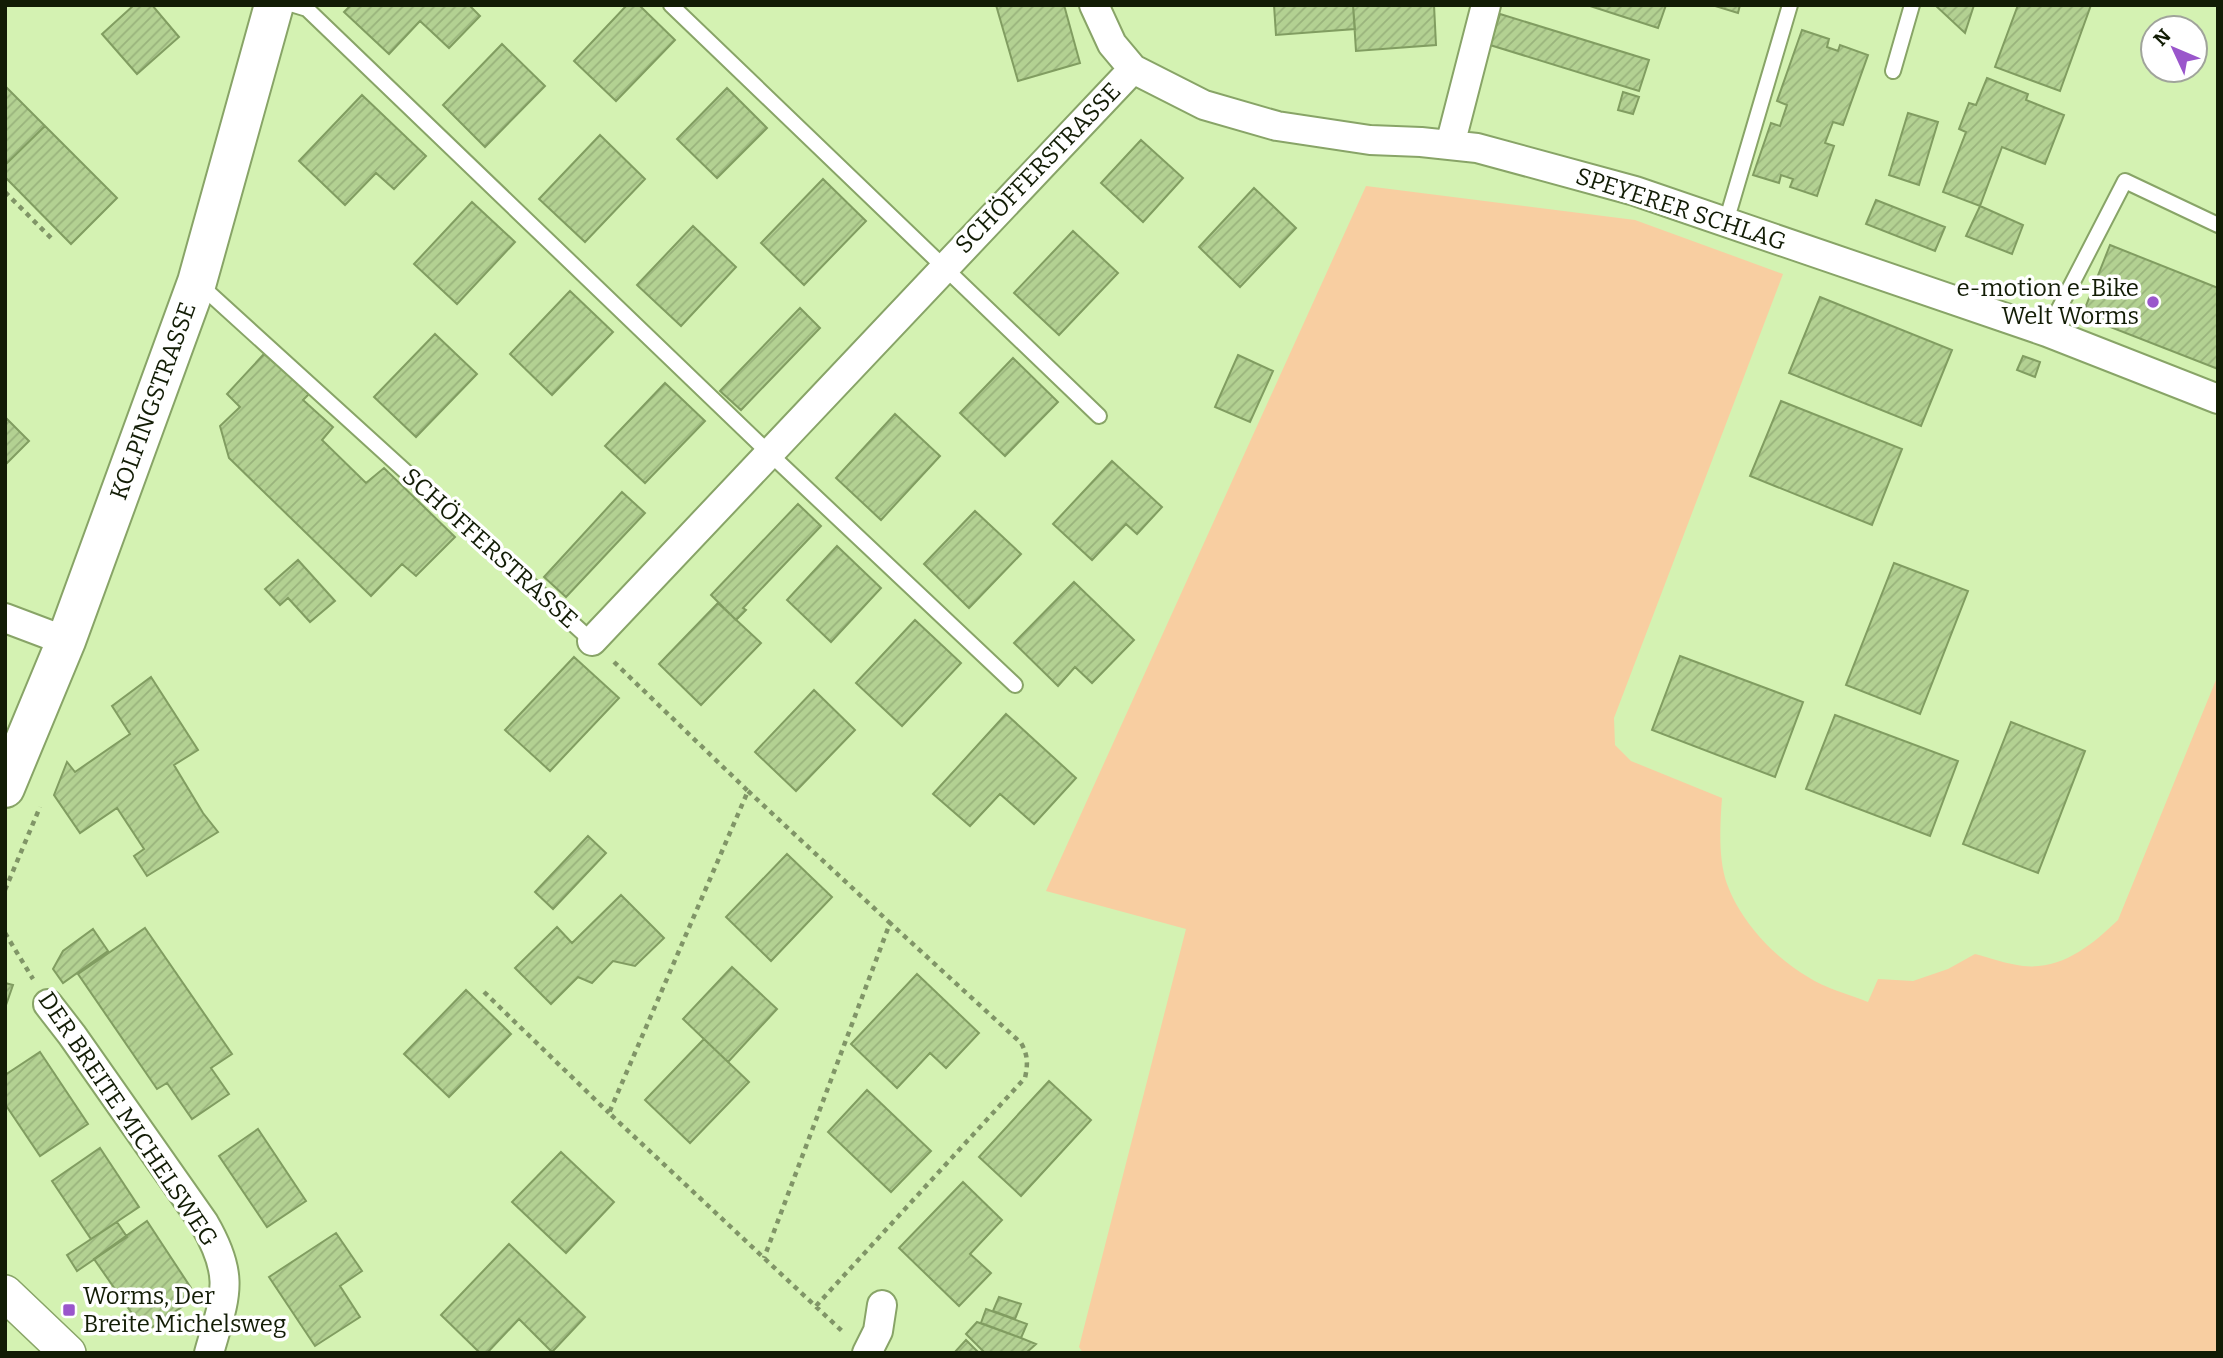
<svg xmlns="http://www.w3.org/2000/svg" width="2223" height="1358" viewBox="0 0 2223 1358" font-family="Bitter,serif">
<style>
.grass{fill:#f8cea1}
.building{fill:url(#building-hatch);stroke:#819d61;stroke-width:2}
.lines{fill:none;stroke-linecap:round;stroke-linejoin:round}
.service-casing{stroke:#88a467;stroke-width:18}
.minor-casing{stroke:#88a467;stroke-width:32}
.tertiary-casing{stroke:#88a467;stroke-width:38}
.secondary-casing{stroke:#88a467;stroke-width:42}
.path{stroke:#809567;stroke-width:4.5;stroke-dasharray:5 5;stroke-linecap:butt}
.service{stroke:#fff;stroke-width:14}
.minor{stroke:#fff;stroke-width:28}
.tertiary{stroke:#fff;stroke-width:35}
.secondary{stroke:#fff;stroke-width:38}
.poi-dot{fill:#9a56cb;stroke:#fff;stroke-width:2.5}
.labels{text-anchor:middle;stroke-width:7;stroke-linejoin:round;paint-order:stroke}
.street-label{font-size:24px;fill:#121c05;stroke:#fff}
.poi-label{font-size:24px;fill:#121c05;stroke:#fff;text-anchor:end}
</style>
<defs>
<pattern id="building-hatch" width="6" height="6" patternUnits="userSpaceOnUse" patternTransform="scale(1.75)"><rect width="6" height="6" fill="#b3d192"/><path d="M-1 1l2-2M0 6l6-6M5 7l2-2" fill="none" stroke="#99b37c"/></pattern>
</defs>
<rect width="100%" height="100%" fill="#d4f2b2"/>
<path class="grass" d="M1366,186l269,34 148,54 -169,444 1,27 16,16 91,37c-2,27 -4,61 5,86 14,38 47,73 81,93 17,11 40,17 60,25l10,-23 35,2 35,-12 27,-15c15,4 32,10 48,12 39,4 69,-21 95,-46l100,-245v678h-1135l-4,-6 107,-418 -140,-38z"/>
<path class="building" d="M134,5h18l27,32 -42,37 -35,-40z
M351,5h118l11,11 -31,32 -29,-27 -31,33 -45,-42z
M627,5h12l36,35 -59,61 -42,-40z
M996,5h68l16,58 -62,18z
M1274,5h79l2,24 -79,6z
M1353,5h81l2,40 -80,6z
M1587,5h79l-8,23z
M1712,5h28l-2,8z
M1935,5h39l-9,28z
M2018,5h73l-31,86 -65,-24z
M1500,14l149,46 -10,31 -149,-46z
M1802,30l27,9 -2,8 11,4 2,-6 28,10 -25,70 -10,-3 -8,21 9,3 -17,50 -27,-9 3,-8 -12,-4 -2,8 -26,-8 18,-52 9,3 7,-21 -10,-4z
M502,44l43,42 -60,61 -42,-42z
M1987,78l41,16 -2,6 38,15 -19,49 -43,-17 -22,59 -37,-14 23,-60 -7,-3 10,-26 7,2z
M5,86l40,40 -40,39z
M727,88l40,40 -50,50 -40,-39z
M1623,92l16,5 -6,17 -15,-4z
M362,95l64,61 -32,33 -18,-16 -31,32 -46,-44z
M1908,113l30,9 -19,63 -30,-10z
M45,126l72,72 -46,46 -66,-67v-12z
M600,135l45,44 -60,63 -46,-43z
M1141,140l42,38 -40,44 -42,-39z
M823,179l43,42 -62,64 -43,-42z
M1254,188l42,40 -56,59 -41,-40z
M1876,200l69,27 -10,24 -69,-27z
M472,202l43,40 -58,62 -43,-40z
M1980,206l43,19 -11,29 -46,-18z
M693,226l43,41 -55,59 -44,-41z
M1073,231l45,42 -59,62 -45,-42z
M2110,245l108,43v81l-136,-53z
M570,291l43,41 -61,63 -42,-41z
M1820,297l132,53 -31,76 -132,-53z
M800,308l20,20 -79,82 -21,-19z
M435,334l42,40 -61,63 -42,-40z
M264,354l46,39 -7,7 30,27 -11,13 44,43 18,-15 71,69 -39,39 -14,-12 -31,32 -142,-138 -9,-32 20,-19 -13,-13z
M1238,355l35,16 -23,51 -35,-15z
M2023,356l17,6 -5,15 -18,-7z
M1013,358l45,44 -53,54 -45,-43z
M665,383l40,38 -60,62 -40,-37z
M1781,401l121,48 -30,76 -122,-49z
M895,414l45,42 -59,64 -45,-42z
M5,417l24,24 -24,24z
M1112,461l50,46 -25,27 -11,-10 -34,36 -39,-36z
M622,492l23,21 -79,84 -22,-20z
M798,504l23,22 -78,82 3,2 -10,10 -25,-25z
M975,511l46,43 -52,54 -45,-44z
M837,546l44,42 -50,54 -44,-42z
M298,560l37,41 -25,21 -22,-24 -8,7 -15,-16z
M1894,563l74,28 -48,123 -74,-29z
M1074,582l60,58 -42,43 -17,-16 -17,19 -44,-43z
M718,603l43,40 -60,62 -42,-41z
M915,620l46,43 -59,63 -46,-43z
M1680,656l123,46 -28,75 -123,-47z
M574,657l45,41 -69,73 -45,-41z
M151,677l47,73 -24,15 29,48 15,19 -71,44 -13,-20 10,-7 -27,-41 -37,25 -26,-38 13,-33 8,10 55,-38 -18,-28z
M814,690l41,40 -59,61 -41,-39z
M1006,714l70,64 -42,46 -34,-30 -30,32 -37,-32z
M1835,715l123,46 -28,75 -124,-47z
M2011,722l74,29 -47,122 -75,-29z
M588,836l18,17 -53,56 -18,-17z
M787,854l45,43 -61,64 -45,-44z
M621,895l43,43 -29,28 -22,-5 -21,22 -14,-6 -27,27 -36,-36 42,-41 15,16z
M145,928l87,126 -21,14 18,26 -37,25 -25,-36 -10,6 -79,-115z
M93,929l15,22 -45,32 -10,-14 10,-18z
M732,967l45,42 -49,53 -45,-43z
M917,974l62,59 -33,35 -16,-15 -33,35 -46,-44z
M5,983l8,2 -8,23z
M466,990l45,44 -62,63 -45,-43z
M704,1039l45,43 -59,61 -45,-43z
M40,1052l48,72 -48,32 -35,-52v-29z
M1049,1081l42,39 -70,76 -42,-39z
M867,1090l64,61 -40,41 -63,-60z
M258,1129l48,72 -39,26 -48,-71z
M100,1148l39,59 -48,32 -39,-58z
M561,1152l53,50 -48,51 -54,-51z
M963,1182l39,38 -32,34 21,19 -32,33 -60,-58z
M147,1221l44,67 -5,16 -41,28 -51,-73z
M117,1222l10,15 -50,34 -10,-16z
M336,1233l26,38 -22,15 20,31 -45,29 -46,-69z
M509,1244l76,73 -33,35 -33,-33 -32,34h-7l-39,-38z
M999,1297l22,7 -6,15 -22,-8z
M986,1309l41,15 -6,14 -40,-15z
M977,1322l44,16 15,6 -10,9h-41l-19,-19z
M966,1340l13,13h-25z"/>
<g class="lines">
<defs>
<path id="service" d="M294,5l13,4 462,444 246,232
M671,5l428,411
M1893,71l19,-66
M1726,222l64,-217
M198,283l394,358
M2047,332l78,-151 93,44"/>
<path id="minor" d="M1094,5l18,39 21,25 71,36 73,21 93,14 51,2 56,6 158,43 412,141 171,67
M1450,145l36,-140
M5,618l61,23
M592,641l541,-572
M48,1004l24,31 132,188c32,55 21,73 5,130
M867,1353l11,-22 4,-26"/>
<path id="tertiary" d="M5,1293l63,60"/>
<path id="secondary" d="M5,788l61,-147 131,-359 77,-277"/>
</defs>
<use href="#service" class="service-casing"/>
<use href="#minor" class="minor-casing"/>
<use href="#tertiary" class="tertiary-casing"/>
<use href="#secondary" class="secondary-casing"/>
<path class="path" d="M5,192l46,46
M614,662l134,129 -139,322 233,218
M748,791l142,132 -126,335
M5,890l35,-83
M5,933l28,46
M484,992l125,121
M816,1306l209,-228c3,-14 3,-23 -4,-35l-131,-120"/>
<use href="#service" class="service"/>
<use href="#minor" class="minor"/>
<use href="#tertiary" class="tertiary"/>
<use href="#secondary" class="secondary"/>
</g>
<g class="poi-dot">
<circle cx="2153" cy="302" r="7"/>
<rect x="62" y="1303" width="14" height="14" rx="3.5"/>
</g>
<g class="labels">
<g class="street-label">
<text transform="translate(1038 168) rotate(-46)" y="8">SCHÖFFERSTRASSE</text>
<text transform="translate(1681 209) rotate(18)" y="8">SPEYERER SCHLAG</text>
<text transform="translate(153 401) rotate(-70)" y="8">KOLPINGSTRASSE</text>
<text transform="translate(490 548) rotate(42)" y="8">SCHÖFFERSTRASSE</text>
<text transform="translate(128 1119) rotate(56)" y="8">DER BREITE MICHELSWEG</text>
</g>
<g class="poi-label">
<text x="2139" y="296">e-motion e-Bike<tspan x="2139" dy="28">Welt Worms</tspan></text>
<text x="83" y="1304" text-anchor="start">Worms, Der<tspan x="83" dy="28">Breite Michelsweg</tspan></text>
</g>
</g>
<rect width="2223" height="1358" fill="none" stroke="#121c05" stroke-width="14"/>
<g transform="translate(2174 49) rotate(314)"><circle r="33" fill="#ffffff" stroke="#a0a49b" stroke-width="2"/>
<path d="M0-5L12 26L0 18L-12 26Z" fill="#9a56cb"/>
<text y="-10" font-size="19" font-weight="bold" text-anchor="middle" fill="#121c05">N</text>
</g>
</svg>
